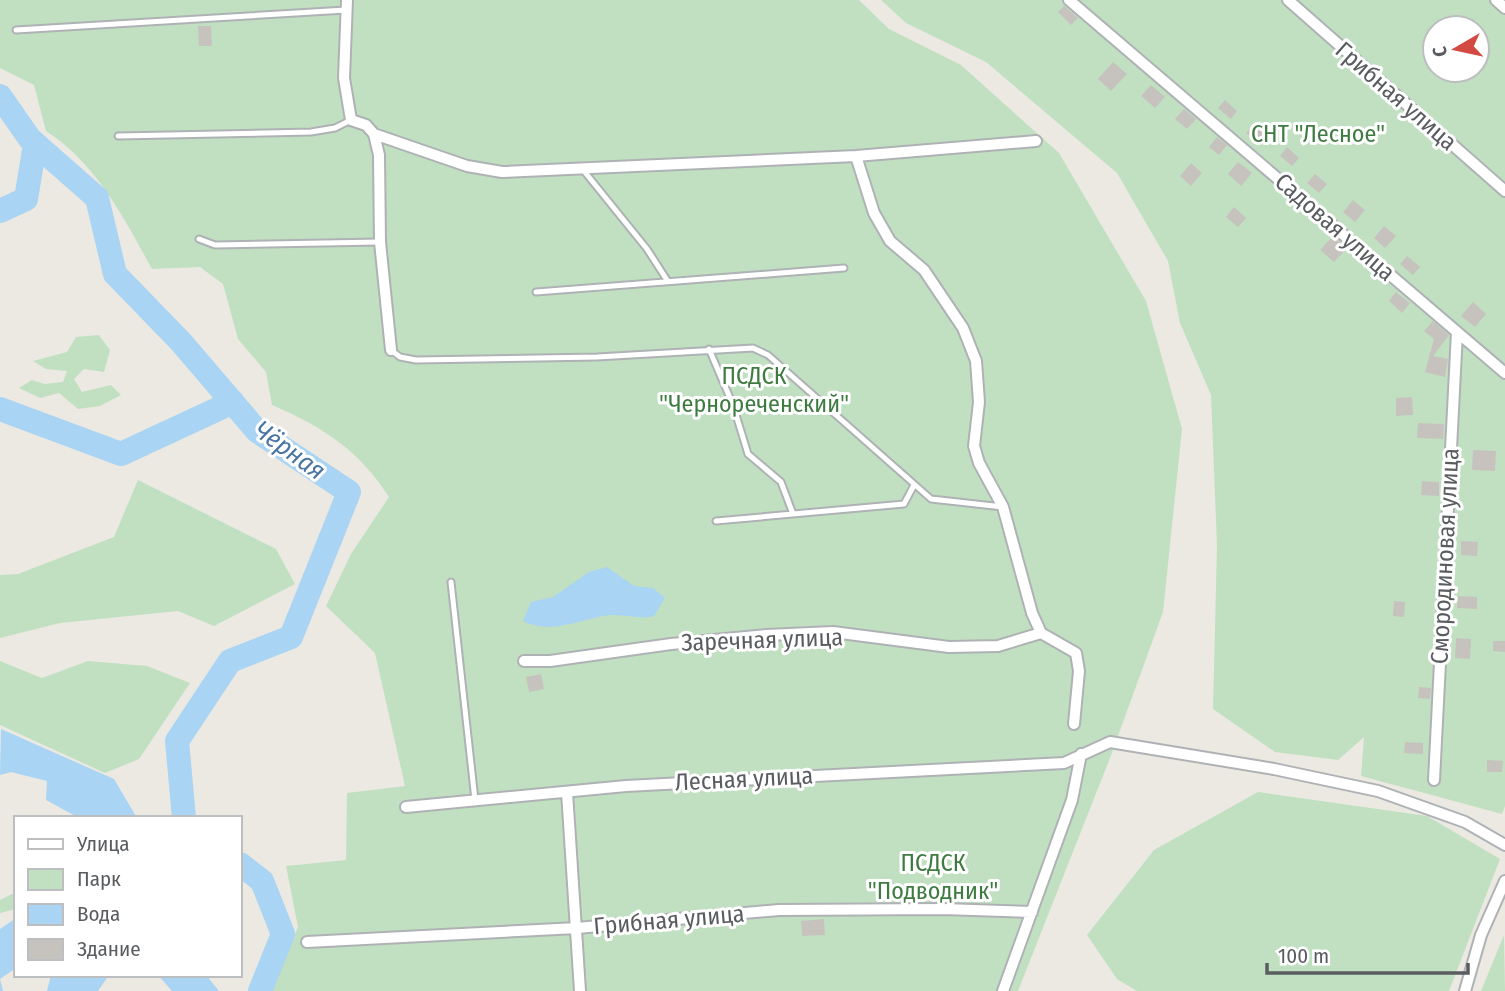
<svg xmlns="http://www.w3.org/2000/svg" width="1505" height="991" viewBox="0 0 1505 991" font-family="'Fira Sans Condensed',sans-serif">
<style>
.green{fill:#c1e0c1;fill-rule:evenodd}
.water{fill:#a9d4f3}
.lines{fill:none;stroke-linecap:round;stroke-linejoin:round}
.river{stroke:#a9d4f3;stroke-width:24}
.building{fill:#c6c3be}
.service-casing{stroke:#afb2b5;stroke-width:9}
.minor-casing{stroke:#afb2b5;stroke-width:14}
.service{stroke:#fff;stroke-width:5}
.minor{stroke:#fff;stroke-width:10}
.labels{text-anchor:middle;stroke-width:6;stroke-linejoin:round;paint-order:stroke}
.street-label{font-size:24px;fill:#5a5d60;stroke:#fff}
.park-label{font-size:24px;fill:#3e7b40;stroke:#fff}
.water-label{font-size:26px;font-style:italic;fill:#4a76a3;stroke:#fff}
</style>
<rect width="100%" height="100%" fill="#ebe9e2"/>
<path class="green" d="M0,0h859l30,29 72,36 98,88 87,148 36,128 -19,183 -53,146 -92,233h-747l27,-64 -12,-61 60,-6 1,-67 58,-7 -30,-133 -49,-47 25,-52 38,-57c-30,-47 -66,-70 -117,-92l-6,-33 -28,-33 -15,-55 -23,-17 -48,2c-28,-51 -56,-106 -106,-138l-12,-46 -34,-17z
M881,0h624v806l-3,8 -141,-38 3,-39 -26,23 -63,-8 -62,-43 4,-164 -6,-150 -31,-72 -12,-62 -51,-88 -131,-111 -80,-39zM1435,28h42v42h-42z
M99,335l11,15 -6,22 -20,-3 -10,10 8,13 29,-7 10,10 -21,11 -22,3 -19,-16 -19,5 -21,-10 13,-8 13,4 18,-2 4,-11 -21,-2 -13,-8 34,-9 9,-15z
M138,480l138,69 19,35 -81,42 -36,-15 -118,12 -60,15v-63l18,-1 96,-37z
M0,661l42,17 46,-17 59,5 43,17 -51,76 -34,14 -105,-48z
M1258,792l169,24 73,43 -51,132h-312l-20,-12 -30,-44 67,-85z
M16,892v17l-16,4v-13z
M1504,935l1,56h-24z"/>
<path class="water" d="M607,567l27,19 19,2 12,10 -11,18c-14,4 -28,-2 -43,-1 -30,3 -59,21 -88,6l8,-19 22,-5 36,-25z
M1,729l113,50 23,39h-58l-33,-18 1,-19 -36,-9 -11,3z
M16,918v50l-16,11 3,12h-3v-62z
M51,975h58l-11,16h-51z
M158,975h48l13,16h-47z"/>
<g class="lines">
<path class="river" d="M0,96l30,43 67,59 18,76 66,68 76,89 92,61 -58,145 -61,24 -53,80 7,77
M0,211l26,-12 9,-55
M0,409l121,45 112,-52
M240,864l22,17 21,53 -23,57"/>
</g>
<path class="building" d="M1064,6l14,12 -7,7 -13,-13z
M198,26h13l1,20h-13z
M1113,62l14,12 -16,17 -13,-12z
M1151,85l14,12 -10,11 -14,-12z
M1225,100l12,11 -6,8 -13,-11z
M1184,109l12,10 -9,10 -12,-10z
M1254,124l12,10 -8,9 -12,-10z
M1217,137l10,8 -8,10 -10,-8z
M1287,147l12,11 -7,8 -12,-10z
M1238,162l14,11 -11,13 -13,-12z
M1191,163l11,10 -11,13 -11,-10z
M1315,174l12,10 -8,9 -12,-10z
M1353,200l12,10 -10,12 -12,-10z
M1234,207l12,11 -8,9 -12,-10z
M1384,226l12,10 -11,12 -11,-10z
M1333,236l14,12 -13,14 -14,-12z
M1407,256l13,11 -7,8 -13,-11z
M1396,292l14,11 -8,10 -13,-12z
M1473,302l13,12 -11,13 -14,-11z
M1433,321l16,14 -16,21 15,3 -3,18 -20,-5 9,-33 -10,-8z
M1412,397l1,18 -17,1v-18z
M1418,423l26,1 -1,15 -26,-1z
M1473,450l23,1 -1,20 -23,-1z
M1422,481l17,1v14l-18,-1z
M1461,541l17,1 -1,14 -16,-1z
M1458,596l19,1v12l-20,-1z
M1394,601l11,1 -1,15 -11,-1z
M1456,638l15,1 -1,20 -15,-1z
M1493,641h12v11l-12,-1z
M541,674l3,15 -15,3 -3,-15z
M1419,687l12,1 -1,11 -12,-1z
M1405,742l18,1v11l-19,-1z
M1487,760l16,1 -1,11h-15z
M824,919l1,16 -23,1 -1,-15z"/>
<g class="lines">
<defs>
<path id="service" d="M16,30l330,-20
M118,136l193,-4 24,-4 16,-8
M584,171l63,78 20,31
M199,239l16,6 165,-3
M536,292l308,-24
M709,349l24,56 15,49 33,28 12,32
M391,350l9,7 16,3 181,-3 156,-9 15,7 163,144 72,8
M716,521l188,-17 10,-19
M451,582l24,218"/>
<path id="minor" d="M347,0l-3,78 7,42 15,5 8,9 5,21 1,87 11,108
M1069,0l436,373
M1288,0l217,191
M1496,0l9,8
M374,134l93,32 35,6 354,-16 180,-15
M856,156l18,57 16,28 34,29 39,58 13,33 3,41 -5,44 5,17 24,44 29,106 9,20 35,20 3,18 -5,53
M524,661h26l121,-17 95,-9 67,-3 116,15 49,-1 43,-13
M1434,780l23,-448
M567,792l13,199
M406,807l220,-21 438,-23 46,-21 164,27 104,22 87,31 40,23
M307,942l270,-14 202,-18 164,-1 89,3
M1003,991l69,-191 9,-46
M1465,991l16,-56 24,-54"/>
</defs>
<use href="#service" class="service-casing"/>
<use href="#minor" class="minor-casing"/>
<use href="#service" class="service"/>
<use href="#minor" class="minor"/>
</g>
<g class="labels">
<g class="street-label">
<text transform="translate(1396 96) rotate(41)" y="8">Грибная улица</text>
<text transform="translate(1335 227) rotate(41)" y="8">Садовая улица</text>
<text transform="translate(1445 556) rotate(-87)" y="8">Смородиновая улица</text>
<text transform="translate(762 640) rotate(-2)" y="8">Заречная улица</text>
<text transform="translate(744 779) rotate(-3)" y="8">Лесная улица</text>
<text transform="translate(669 920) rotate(-5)" y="8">Грибная улица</text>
</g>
<g class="park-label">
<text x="1318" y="142">СНТ "Лесное"</text>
<text x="754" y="384">ПСДСК<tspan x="754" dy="28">"Чернореченский"</tspan></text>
<text x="933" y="871">ПСДСК<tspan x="933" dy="28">"Подводник"</tspan></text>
</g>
<g class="water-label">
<text transform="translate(290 450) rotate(36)" y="9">Чёрная</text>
</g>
</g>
<rect x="14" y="816" width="228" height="161" fill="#ffffff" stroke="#bdbebf" stroke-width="2"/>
<rect x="28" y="839" width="35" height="10" fill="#ffffff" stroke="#bdbebf" stroke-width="2"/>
<text x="77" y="851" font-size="21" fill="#5a5d60">Улица</text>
<rect x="28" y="869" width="35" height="21" fill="#c1e0c1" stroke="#bdbebf" stroke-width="2"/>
<text x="77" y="886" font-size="21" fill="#5a5d60">Парк</text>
<rect x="28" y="904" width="35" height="21" fill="#a9d4f3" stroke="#bdbebf" stroke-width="2"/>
<text x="77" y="921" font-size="21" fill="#5a5d60">Вода</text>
<rect x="28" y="939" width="35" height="21" fill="#c6c3be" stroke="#bdbebf" stroke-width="2"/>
<text x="77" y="956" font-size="21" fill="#5a5d60">Здание</text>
<g transform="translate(1456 49) rotate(261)"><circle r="33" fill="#ffffff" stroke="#bdbebf" stroke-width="2"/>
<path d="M0-5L12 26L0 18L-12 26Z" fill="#d24a41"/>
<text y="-10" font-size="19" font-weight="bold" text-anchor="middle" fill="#5a5d60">С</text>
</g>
<path d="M1267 963v10h201v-10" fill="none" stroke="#5a5d60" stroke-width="3.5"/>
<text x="1278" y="963" font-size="21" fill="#5a5d60" stroke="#ffffff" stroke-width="5" paint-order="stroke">100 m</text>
</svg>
